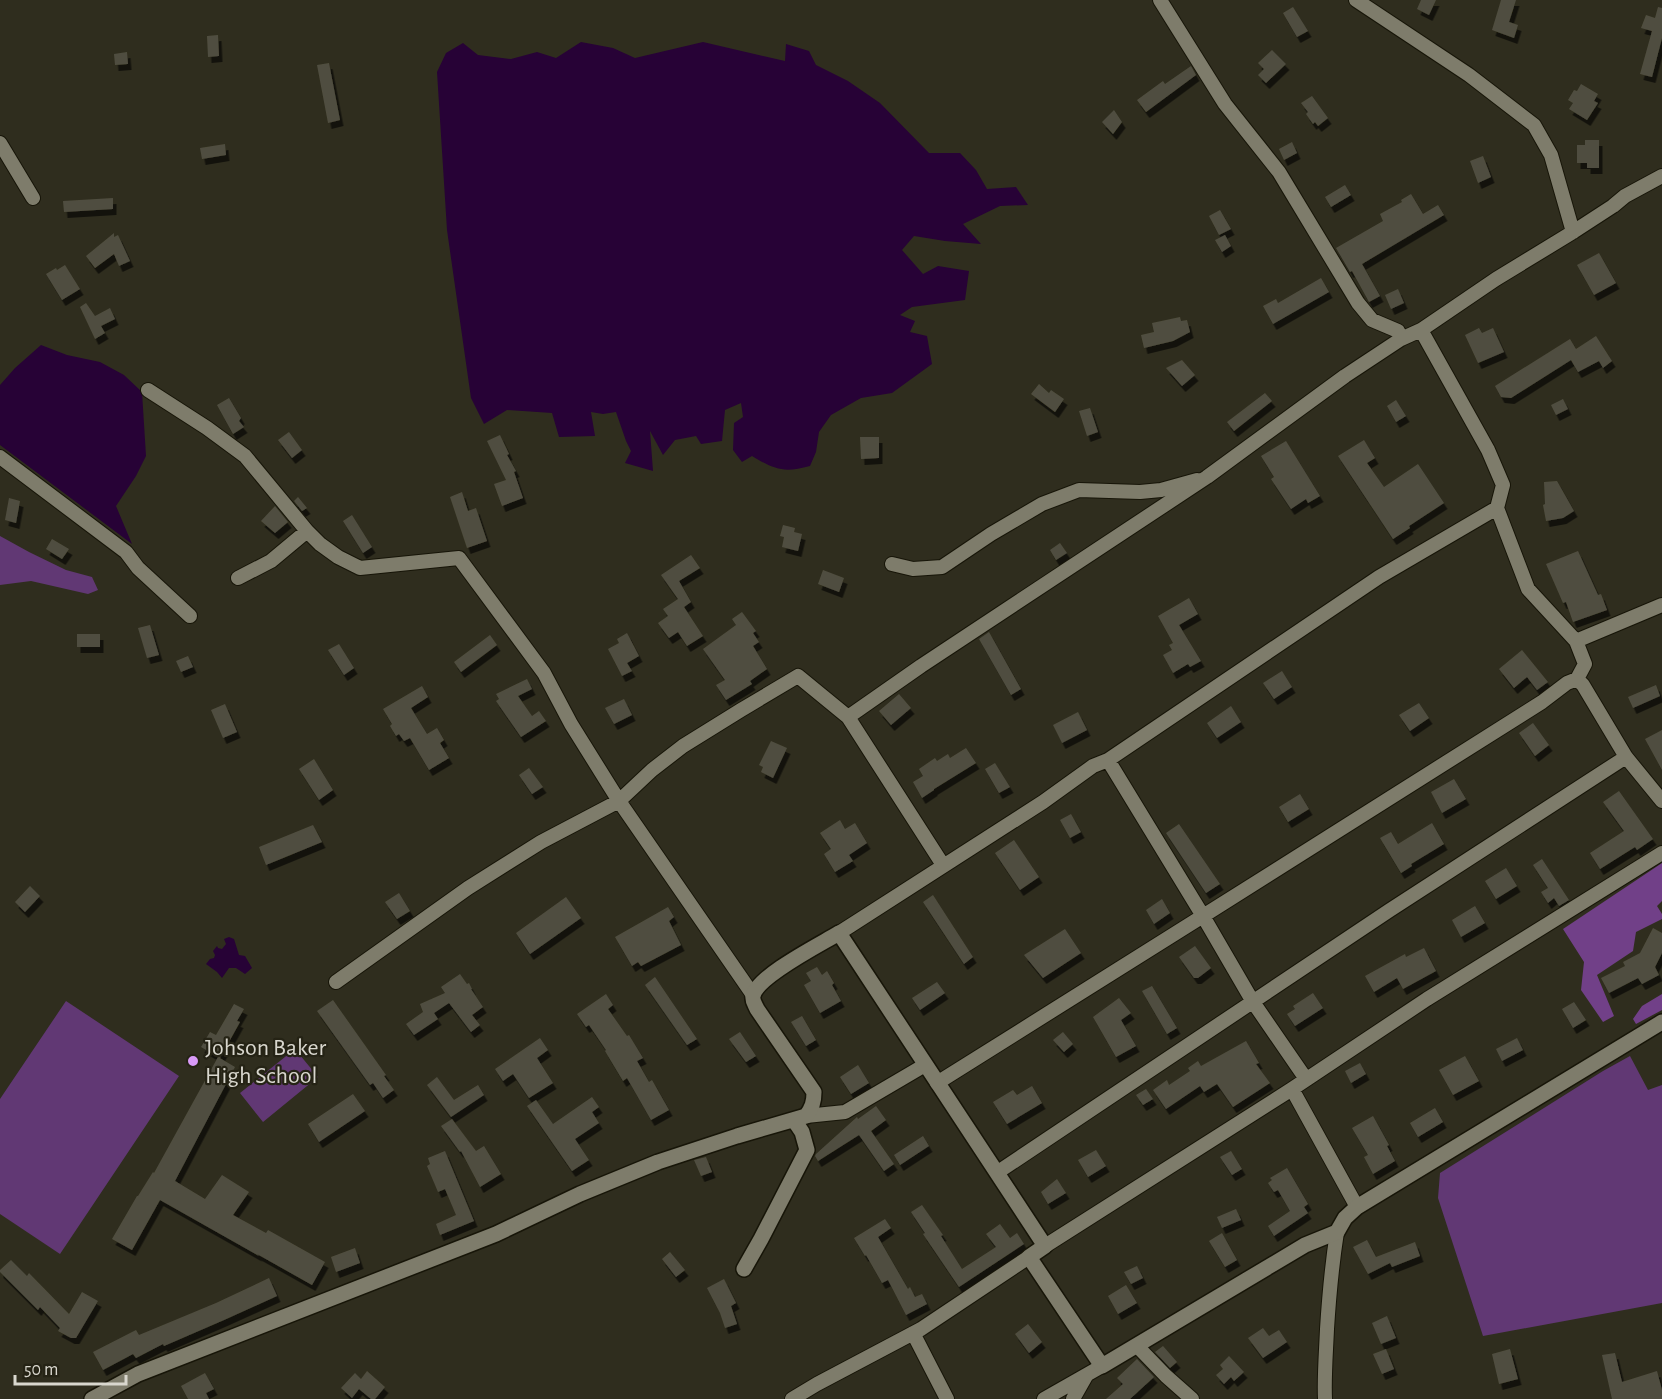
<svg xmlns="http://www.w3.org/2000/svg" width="1662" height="1399" viewBox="0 0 1662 1399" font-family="'Alegreya Sans',sans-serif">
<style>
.green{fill:#613874}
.forest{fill:#714088}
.water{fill:#270236}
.building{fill:#504e3f;filter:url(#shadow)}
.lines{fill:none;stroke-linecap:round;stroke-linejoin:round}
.minor-casing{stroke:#171508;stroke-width:16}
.tertiary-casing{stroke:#171508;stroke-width:18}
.minor{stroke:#7e7c6b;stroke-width:14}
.tertiary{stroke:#7e7c6b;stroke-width:15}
.poi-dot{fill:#d99af7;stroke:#252315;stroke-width:2}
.labels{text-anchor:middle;stroke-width:4.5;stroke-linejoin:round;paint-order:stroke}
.poi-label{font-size:24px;fill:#d9d7ce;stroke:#252315;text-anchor:start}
</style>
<defs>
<filter id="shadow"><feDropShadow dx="3.5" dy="6" stdDeviation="0" flood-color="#0009"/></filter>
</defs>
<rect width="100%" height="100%" fill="#2f2d1e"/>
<path class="green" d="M0,536l29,16 37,18 26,7 6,13 -10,4 -57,-13 -31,4z
M66,1001l113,75 -119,178 -60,-40v-115z
M295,1049l23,28 -55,45 -23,-29z
M1630,1056l18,34 14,-5v218l-179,33 -45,-138 2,-25 163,-102z"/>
<path class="forest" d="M1662,863v38l-5,5 5,8v5l-26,13 -3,19 -36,24 17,41 -11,6 -22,-32 3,-28 -21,-33z
M1662,994v16l-26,14 -3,-5 9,-13z"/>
<path class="water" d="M581,42l32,6 22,10 68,-16 82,19 1,-17 23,7 7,14 32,16 32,22 49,50h31l16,17 11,19 29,-2 12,18 -28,1 -37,18 18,20 -36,-3 -31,-5 -12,14 21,24 15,-8 31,5 -4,29 -53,7 -12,8 15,6 -5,11 17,4 5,28 -40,29 -31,5 -30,17 -12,17 -3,20 -6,14c-26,7 -35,4 -58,-10l-10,6 -9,-12 1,-27 9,-6 -2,-14 -16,7 -3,31 -21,3 -5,-8 -21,4 -12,15 -13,-24 3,40 -28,-8 6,-12 -5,-10 -10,-29 -13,2 -12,-2 4,24 -36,1 -7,-24 -45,-3 -23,14 -13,-26 -24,-168 -10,-158 9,-19 17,-10 15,12 33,4 26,-7 19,6z
M41,345l26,10 33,7 24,13 18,17 4,64 -10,20 -20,30 16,38 -132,-99v-60l15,-17z
M229,937l5,2 5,16 6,1 7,12 -7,6 -9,-6h-7l-7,10 -5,-6 -11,-8 4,-5 4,-1 1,-3 -2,-4 4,-5 1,2 4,1 4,-5 -2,-5z"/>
<path class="building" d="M1421,0h15l-7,15 -12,-6z
M1501,0h15l-7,22 9,3 -4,13 -22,-8z
M1293,7l15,24 -11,6 -14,-24z
M1658,7l4,1v30l-10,39 -12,-3 12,-43 -11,-3 5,-13 9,3z
M218,35l1,21 -11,1 -1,-21z
M1272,50l14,14 -20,19 -8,-8 6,-6 -6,-6z
M127,52l1,12 -13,1 -1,-11z
M329,63l11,57 -12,3 -11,-58z
M1191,66l5,9 -50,37 -9,-12 26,-19 2,3z
M1581,84l17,10 -4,7 4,2 -11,17 -18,-11 4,-6 -5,-3 6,-10 3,1z
M1312,96l16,22 -10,8 -3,-4 -2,2 -7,-10 2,-2 -7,-9z
M1114,110l8,12 -9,12 -11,-12z
M1585,140h14v28h-12v-5h-10v-18h8z
M1292,142l5,11 -13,7 -5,-11z
M225,144l1,11 -24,4 -2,-11z
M1483,156l8,21 -13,6 -8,-22z
M1345,185l6,10 -20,12 -6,-10z
M1411,194l12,20 15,-9 6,10 -82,49 18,32 -11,6 -17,-31 -2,1 -14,-24 47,-27 -3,-7 22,-12 -1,-2z
M113,198v11l-49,3 -1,-11z
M1220,210l11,19 -12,6 -10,-19z
M114,233v4l4,-2 12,26 -11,5 -5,-12 -19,14 -9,-12z
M1225,235l6,11 -9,6 -7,-12z
M1599,253l17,30 -22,12 -17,-30z
M65,265l15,24 -18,11 -16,-26 10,-6 1,2z
M1321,278l8,14 -56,32 -10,-18 13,-7 2,4z
M1398,289l6,14 -13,6 -6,-14z
M86,303l9,13 15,-8 5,11 -14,7 4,7 -10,6 -15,-32z
M1180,317l1,4 6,-1 3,12 -17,9 -29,7 -3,-13 13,-3 -2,-9z
M1479,328l3,5 11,-5 11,24 -26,11 -13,-28z
M1596,336l16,25 -9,7 -4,-7 -21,11 -7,-12 -60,38 -10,-1 -6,-11 75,-47 6,10z
M1182,360l13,15 -13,11 -16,-18z
M1039,384l10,9 2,-3 13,9 -9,13 -24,-18z
M1265,393l7,8 -38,30 -7,-9z
M229,398l12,20 -2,3 5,6 -11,7 -16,-29z
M1563,399l5,10 -12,6 -5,-10z
M1396,400l10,16 -10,6 -9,-16z
M1090,408l8,24 -11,4 -8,-25z
M289,432l13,18 -10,8 -14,-18z
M500,435l9,19 -2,1 9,16 -2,1 9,26 -21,8 -8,-22 12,-4 -19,-39z
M860,437h19v21l-18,1z
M1364,440l11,18 -8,5 17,24 34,-23 26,39 -35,23 1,2 -17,11 -55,-83z
M1286,441l34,55 -12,7 -2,-4 -15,10 -20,-30 3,-2 -13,-21z
M1557,481l17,30 -11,7 -17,3 -3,-16 2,-1 -1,-22z
M462,492l6,19 8,-3 11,33 -20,7 -17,-51z
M298,497l9,11 -5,3 -8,-10z
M9,498l11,3 -4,22 -11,-3z
M275,506l13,16 -13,11 -14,-12z
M352,515l20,32 -9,6 -20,-32z
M783,525l12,3 -1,4 8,2 -4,17 -16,-4 2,-10 -4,-1z
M52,539l17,10 -7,10 -16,-10z
M1060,543l7,10 -11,7 -6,-10z
M1578,551l20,44 3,-1 6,16 -34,12 -7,-20 -3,1 -17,-39z
M691,555l9,13 -21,13 12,21 -7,5 19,29 -16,10 -9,-14 -9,6 -11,-15 10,-7 -5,-7 15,-10 -17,-24z
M823,570l21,8 -5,14 -21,-8z
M1189,598l9,16 -19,11 22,36 -11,6 -2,-3 -15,9 -10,-18 9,-5 -3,-5 4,-2 -15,-27z
M742,612l14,19 -3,2 6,9 -6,4 14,23 -17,12 2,3 -26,16 -10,-15 9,-5 -22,-31 33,-24 -4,-6z
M150,625l9,30 -12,3 -9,-30z
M989,632l32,57 -10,6 -32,-56z
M627,633l12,23 -12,7 5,8 -10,5 -14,-27 11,-6 -2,-4z
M77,634h23v13h-23z
M490,635l7,10 -36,27 -7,-10z
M339,644l15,24 -10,7 -16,-25z
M1522,650l26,32 -11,8 -10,-13 -13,11 -15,-19z
M188,656l5,11 -12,5 -5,-11z
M1282,671l10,16 -18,12 -11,-16z
M527,679l5,10 -14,7 14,20 7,-5 7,10 -25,16 -25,-36 3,-2 -3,-5z
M1656,685l4,11 -27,12 -5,-11z
M422,686l6,11 -17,11 16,26 10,-6 7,12 -4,3 9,15 -20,12 -19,-32 -6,3 -5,-7 -3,2 -6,-10 2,-2 -9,-15z
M899,694l12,14 -20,17 -12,-14z
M624,699l8,16 -18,9 -9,-16z
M1419,703l10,15 -19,13 -11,-16z
M225,704l12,28 -14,6 -12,-28z
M1231,706l10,16 -24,16 -10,-15z
M1078,712l9,18 -25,13 -9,-18z
M1533,723l16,22 -14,11 -16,-23z
M1662,730v40l-17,-31z
M771,741l16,7 -14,30 -12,-6 2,-5 -4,-2z
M966,748l10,15 -42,26v1l-12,8 -9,-16 10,-6 -4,-7 16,-11 2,3 11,-7 2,4z
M314,759l19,31 -14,10 -20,-31z
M995,763l15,24 -11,6 -14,-24z
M529,768l14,19 -11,7 -13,-19z
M1454,779l12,20 -24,14 -11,-21z
M1619,791l34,48 -16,11 -2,-3 -35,22 -10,-16 34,-22 -21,-29z
M1300,794l9,15 -21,13 -9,-15z
M1071,814l10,18 -11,6 -10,-18z
M840,820l5,9 10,-6 12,20 -18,12 4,6 -18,11 -11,-18 7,-5 -11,-16z
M1432,823l12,21 -33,20 1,2 -11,7 -21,-35 11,-6 7,12z
M1179,824l41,60 -14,9 -40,-60z
M313,825l9,17 -56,23 -7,-18z
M1014,840l25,37 -19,13 -25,-37z
M1542,859l27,41 -10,6 -5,-8 -6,5 -7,-11 7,-4 -15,-23z
M1506,868l11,18 -21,13 -11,-18z
M30,886l10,10 -15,16 -10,-10z
M399,893l11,18 -13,8 -12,-17z
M933,895l40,62 -9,7 -41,-62z
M566,897l15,21 -51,36 -14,-21z
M1162,899l8,14 -16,11 -8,-14z
M1475,906l10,17 -24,14 -9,-17z
M668,907l6,10 -5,4 12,24 -40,21 -3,-4 -6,4 -17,-29z
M1653,928l9,5v20l-7,14 4,8 -17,9 -4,-6 -29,15 -8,-15 24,-12 -2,-4 17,-9z
M1065,929l16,24 -38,25 -19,-23z
M1195,946l16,22 -13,10h-4l-15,-21z
M1424,948l12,23 -33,18 -6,-11 -23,14 -9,-16 40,-22 1,3z
M817,967l5,8 5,-4 7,12 -2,2 9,16 -21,12 -16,-28 7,-4 -5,-8z
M460,974l7,10 2,-1 3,6h-1l12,18 -11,8 8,10 -9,7 -22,-29 -15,10 4,6 -24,16 -8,-11 17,-12 -3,-8 25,-11 -4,-6z
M655,977l42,62 -10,6 -42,-60z
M937,982l8,11 -25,17 -8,-12z
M1152,986l25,42 -10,6 -25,-43z
M1313,993l10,15 -28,18 -8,-12 8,-5 -2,-3z
M606,994l7,11 -5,4 19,27 2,-1 14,23 -6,3 12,21 3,-2 17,30 -18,10 -24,-42 -4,3 -18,-30 1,-1 -17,-25 -3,2 -9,-13z
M1119,998l12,15 -10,7 15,26 -20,11 -23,-40z
M333,1000l53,75 -2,1 10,14 -11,8 -10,-15 -3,2 -53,-74z
M1574,1002l12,18 -13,8 -11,-19z
M234,1004l10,5 -7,12 3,1 -20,36 -19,-11 9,-15 6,3z
M802,1016l14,24 -10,6 -15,-24z
M740,1032l16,24 -10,6 -17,-23z
M1063,1032l10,12 -9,8 -11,-12z
M540,1038l8,12 -11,8 16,25 -24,15 -16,-24 -10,7 -8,-12z
M1517,1038l6,12 -21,11 -6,-12z
M1246,1041l13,22 -3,1 14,19 -37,24 -16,-23 -13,8 -4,-6 -34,23 -13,-19 14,-10 2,5 21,-14 -2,-3 10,-7 3,5z
M1465,1056l14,25 -26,14 -14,-25z
M218,1057l17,10 -60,114 30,18 17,-24 27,17 -16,23 33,18 2,-3 57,32 -13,23 -55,-31 2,2 -99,-56 -28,50 -20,-11 25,-43h1l15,-24 1,1z
M1360,1063l6,11 -15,9 -6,-12z
M858,1065l11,18 -18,11 -11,-17z
M437,1077l17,23 24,-15 6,10 -33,22 -24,-32z
M1032,1086l10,17 -35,21 -14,-22 20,-12 4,5z
M1146,1089l7,10 -10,6 -7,-10z
M353,1094l12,17 -46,31 -11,-18z
M592,1097l7,10 -7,5 7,11 -24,16 14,21 -17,11 -45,-65 9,-6 17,24z
M876,1106l10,14 -15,11 23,33 -10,7 -25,-36 -41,26 -3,-5 1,-2 41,-37 1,2z
M1435,1108l8,14 -25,15 -8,-14z
M1373,1116l16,29 -2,1 8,15 -22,13 -9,-17 4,-2 -16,-27z
M452,1119l24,32 8,-5 17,28 -21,13 -19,-36 -1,1 -19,-26z
M923,1136l6,10 -29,19 -6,-10z
M1096,1150l10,16 -18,11 -10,-17z
M445,1151l29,70 -34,14 -4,-11 20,-9 -11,-26 -7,3 -11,-26 3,-2 -2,-6z
M1231,1151l11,18 -10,6 -12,-18z
M706,1157l6,15 -11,4 -7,-16z
M1287,1168l21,36 -4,3 4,6 -34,23 -6,-10 22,-15 -12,-21 -4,2 -6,-9 4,-3 -2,-2z
M1057,1179l9,14 -18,11 -7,-12z
M922,1205l21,30 -2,1 21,33 34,-22 -10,-13 14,-10 10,14 7,-5 7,11 -65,43 -36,-53 2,-1 -14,-21z
M1236,1209l5,11 -19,8 -5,-11z
M885,1219l6,9 -13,9 30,52 2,-2 5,10 7,-3 5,10 -21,11 -18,-35 -6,3 -16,-28 -1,1 -11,-18z
M1222,1233l15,27 -12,7 -16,-26z
M1367,1240l9,17 39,-15 5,14 -28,11 -2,-4 -22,11 -15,-27z
M355,1248l5,15 -24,9 -5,-15z
M670,1252l15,18 -9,7 -14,-18z
M11,1260l16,16 2,-3 40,41 13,-22 16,9 -22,37h-5l-13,-7 2,-3 -20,-21 -2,3 -38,-38v-2z
M1137,1266l6,12 -12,6 -7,-12z
M269,1278l8,18 -53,24 -60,26 -1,-2 -27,14 -3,-4 -30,16 -10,-18 43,-22 3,5 77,-32z
M724,1279l12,24 -5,3 6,18 -12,4 -5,-15 -13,-25z
M1126,1285l11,18 -19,11 -10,-18z
M1387,1316l9,22 -15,6 -9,-21z
M1028,1324l14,18 -13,11 -14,-19z
M1263,1328l6,8 10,-6 8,12 -24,16 -15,-20z
M1163,1346l14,16 -7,6 -15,-16z
M1386,1349l8,20 -12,5 -9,-20z
M1510,1349l8,30 -19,5 -7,-30z
M1615,1353l7,29 35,-11 5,19v9h-50l-10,-44z
M1229,1356l15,16 -10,9 -3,-4 -7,7 -8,-9 7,-6 -3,-4z
M1137,1359l17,18 -24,22h-24l17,-15 -6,-6z
M367,1371l18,16 -10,12h-4l-12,-10 -7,9 -11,-10 14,-15 6,6z
M205,1373l9,16 -8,4 3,6h-21l-7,-13z"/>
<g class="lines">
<defs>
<path id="minor" d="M1160,0l65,104 54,68 79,131 14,17 26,11 3,8
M1356,0l113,75 65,50 17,30 22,77
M0,143l33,55
M148,390l59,38 38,28 62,75 13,13 18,13 22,11 99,-10 85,115 27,51 48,77 134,194
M0,457l126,95 12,16 52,48
M892,564l21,5 29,-2 49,-33 51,-30 37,-14 61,2 21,-2 36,-10
M238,578l33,-17 36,-30
M1576,641l86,-36
M1577,679l6,6 43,72 36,44
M848,717l73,-51 286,-189 138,-101 56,-37 20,-9 75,-51 77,-47 40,-26 12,-10 37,-20
M1108,760l95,156 339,-214 25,-19 10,-4 8,-15 -9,-23 -48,-52 -31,-81 6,-23 -15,-35 -67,-120
M839,933l204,-131 50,-36 15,-6 271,-183 118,-69
M336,982l132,-94 73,-46 78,-41 33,-31 31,-24 58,-36 57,-34 50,41 95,148
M937,1083l266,-167 50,86 53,77
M1292,1089l65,118
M806,1116l39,-4 80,-47
M998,1172l392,-262 236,-153
M1045,1246l247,-157 135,-90 235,-146
M913,1333l34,66
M1137,1346l29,30 26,23
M792,1399l25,-15 104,-55 108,-72
M1044,1399l58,-33
M1073,1399l13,-23
M1325,1399c-1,-23 1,-46 2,-70 2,-32 5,-65 10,-97"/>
<path id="tertiary" d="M744,1269l17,-30 46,-89 -5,-18 -8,-12
M92,1399l46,-25 358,-140 84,-40 78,-32 79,-26 69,-20c6,-8 8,-14 8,-24l-57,-83c-2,-5 -5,-8 -4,-13 4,-20 68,-52 86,-63l206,313 -16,11 73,109 203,-121 32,-13 8,-14 12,-11 305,-185"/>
</defs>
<use href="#minor" class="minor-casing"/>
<use href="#tertiary" class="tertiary-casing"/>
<use href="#minor" class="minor"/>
<use href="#tertiary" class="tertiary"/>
</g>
<circle class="poi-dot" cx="193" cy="1061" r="6"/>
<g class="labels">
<g class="poi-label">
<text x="205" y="1055">Johson Baker<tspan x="205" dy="28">High School</tspan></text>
</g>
</g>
<path d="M15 1375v9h111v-9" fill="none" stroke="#d9d7ce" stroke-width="3"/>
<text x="24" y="1375" font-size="18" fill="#d9d7ce" stroke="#252315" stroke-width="4.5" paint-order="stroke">50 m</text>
</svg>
